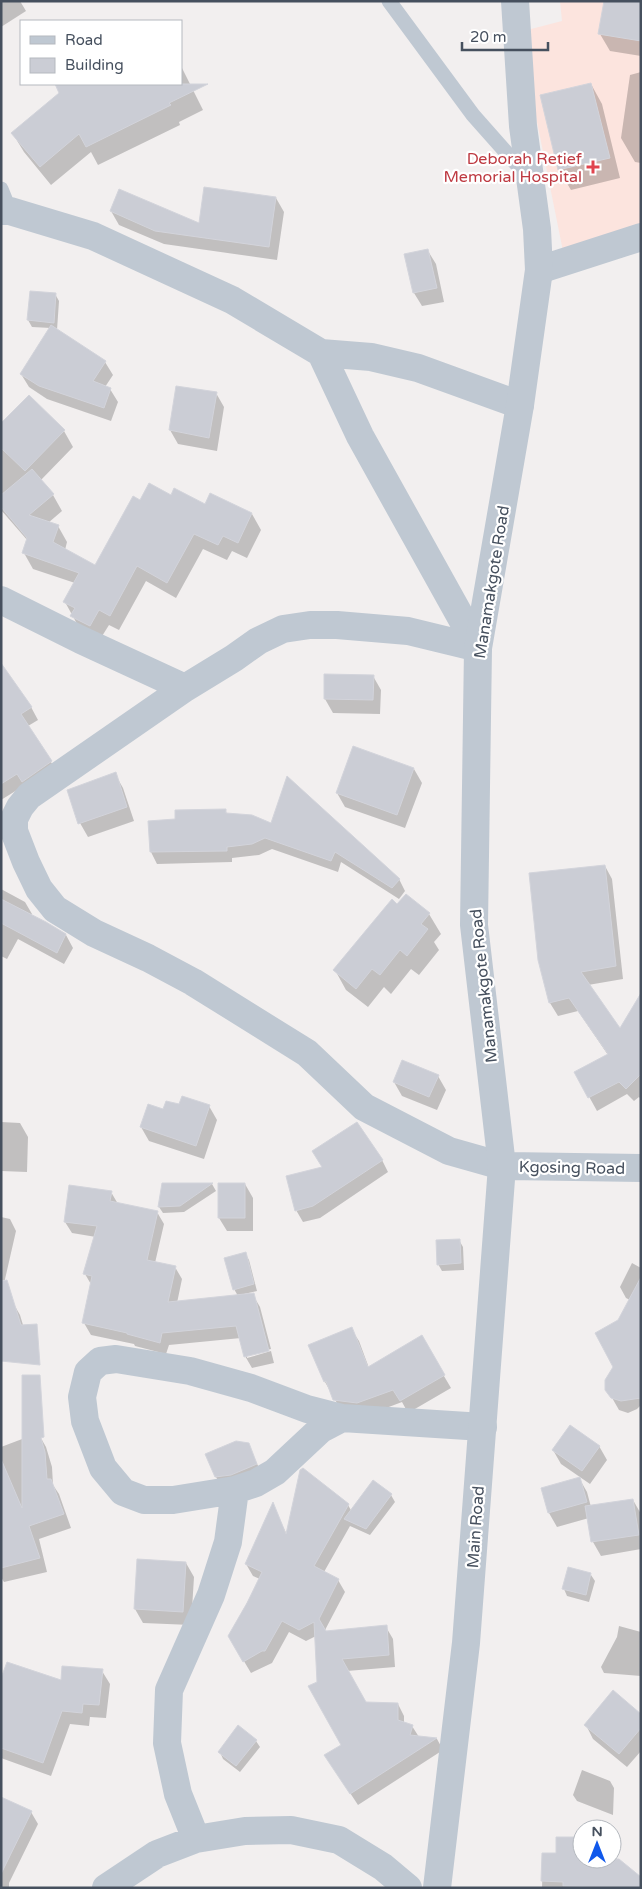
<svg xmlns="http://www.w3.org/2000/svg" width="642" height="1889" viewBox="0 0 642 1889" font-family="'Varela Round',sans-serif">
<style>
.medical{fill:#fce4de}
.shadow{fill:#0003}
.building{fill:#cbcdd5;stroke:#d3d4db}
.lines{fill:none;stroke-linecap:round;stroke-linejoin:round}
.service{stroke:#bfc8d2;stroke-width:15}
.minor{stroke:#bfc8d2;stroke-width:28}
.tertiary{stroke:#bfc8d2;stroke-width:28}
.health-dot{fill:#e0444e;stroke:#fff;stroke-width:2}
.labels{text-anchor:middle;stroke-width:4.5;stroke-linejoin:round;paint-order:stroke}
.health-label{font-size:16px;fill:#be3a42;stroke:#fff;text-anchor:end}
.street-label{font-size:16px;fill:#46505e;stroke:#fff}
</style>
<rect width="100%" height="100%" fill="#f2efef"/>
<path class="medical" d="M560,1h81v236l-76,24 -33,-164 -1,-68 31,-8z"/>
<path class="shadow" d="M1,1h19l6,10 -25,16z
M641,1v55l-31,-5 -10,-17z
M181,66l22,44 -24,12 1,3 -82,40 -7,-13 -40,33 -27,-33 -11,-18 48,-41 -5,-9h125z
M641,72v91l-6,-1 -14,-24 9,-63z
M591,84l11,20 18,74 -49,12 -12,-20 -17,-74z
M276,198l8,14 -7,48 -113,-16 -45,-19 -8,-14 89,14z
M428,251l8,13 8,38 -22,4 -8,-13z
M55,294l4,7 -2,29 48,32 8,13 -8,12 5,2 8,13 -7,19 -64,-22 -18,-12 -8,-13 30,-46 -19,-1 -4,-7z
M216,393l8,14 -7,44 -39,-7 -8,-14z
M1,425l63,6 9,16 -33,34 13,14 9,16 -14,12 10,3 9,16 -2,8 30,17 45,-65 31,-5 34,9 47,8 9,16 -14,28 -15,-7 -5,9 -24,-11 -27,49 -30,-17 -27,49 -10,-5 -10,16 -18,-10 -16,-29 10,-19 -42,-14 -9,-16 4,-12 -27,-31z
M326,675l47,1 8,14 -1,24 -47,-1 -8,-14z
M1,688l30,19 7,13 -10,6 28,44 -31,15 -24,15z
M414,769l8,14 -17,45 -60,-21 -8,-14z
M115,774l8,14 11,33 -46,16 -8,-14 -12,-33z
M225,810l2,4 44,10 128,55 6,12 -6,8 -58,-37 -3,10 -66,-23 -13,6 -27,3v4l-75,2 -6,-12 -1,-30 26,-1z
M605,866l7,13 11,100 -35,6 32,45 21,-34v103l-2,-2 -5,4 -7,-7 -30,17 -21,-38 32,-18 -30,-44 -20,5 -8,-13 -11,-43z
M1,889l24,13 7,12 -1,2 35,19 7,13 -9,16 -46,-25 -11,20 -6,-3z
M406,895l23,19 12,20 -7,8 5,8 -20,25 -8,-6 -20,25 -7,-7 -16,20 -22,-17 -11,-20z
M438,1076l8,14 -9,20 -35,-14 -8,-14z
M180,1106h29l8,14 -13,39 -55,-18 -8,-14 23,-17z
M1,1122l19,1 8,14 -1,35 -26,-1z
M382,1160l6,12 -68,46 -17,4 -7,-12z
M163,1184h49l4,7 -32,21 -21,1 -4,-6z
M245,1184l8,14v33h-26l-8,-13z
M111,1192l7,12 39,8 7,12 -9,39 20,4 7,12 -5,24 61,-7 -4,-7 11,-36 4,7 8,31 -13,3 9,1 7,12 11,42 -24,6v3l24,-7 3,12 -22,5 -7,-12 -4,-18 -72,7 -3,9 -31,-8 -1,-2 -43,-9 -7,-12 8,-37 -7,-12 11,-37 -24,-4 -7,-11z
M1,1217l9,2 6,12 -13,57h-2z
M459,1240l4,7 1,23 -22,1 -4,-7z
M632,1263l9,5v137l-4,4 -9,4 -9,-3 -12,-21 7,-22 5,-46 11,-21 -4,-2 -6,-11z
M12,1301l8,14 6,20 -25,8z
M351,1329l8,12 10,27 52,-31 30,51 -43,25 -6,-11 -37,14 -23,-4 -17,-30z
M38,1433l8,14 6,20 1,18 6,9 12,34 -32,11 8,33 -43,10 -3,-5v-130z
M248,1445l16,33 -40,13 -8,-14z
M599,1446l8,14 -17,24 -29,-20 -8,-14z
M579,1478l8,14 4,15 42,-7 8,14v35l-40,7 -8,-14 -4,-24 -32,9 -8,-14 -7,-24z
M373,1482l18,13 4,7 -25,33 -20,-9 -26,46 14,8 7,12 -21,40 62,-5 7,12 2,28 -48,4 18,32 33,1 6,12v7l8,3 7,11 18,2 6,11 -85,55 -25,-38 10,-22 -25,-63 -2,-46 -10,5 -17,-9 -17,31 -21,10 -22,-37 31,-57 -7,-3 -7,-12 27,-59 14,30 61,-30 4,7z
M186,1563l8,14 -3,48 -48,-2 -8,-14z
M591,1575l4,6 -6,21 -22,-6 -3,-7z
M619,1626l22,6v44l-37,-3 -3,-6 16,-30z
M102,1671l8,13 -4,34 -16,-1 -1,9 -19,-2 -19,52 -50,-18v-77l61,1z
M641,1716v35l-14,16 -34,-28 -7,-14z
M256,1741l4,6 -20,25 -17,-13 -3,-7z
M582,1770l28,11 4,7 -1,27 -36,-14 -4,-6z
M1,1798l30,14 7,12 -29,59v5h-8z
M582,1839v20h30v-14l4,7v6l25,21v9h-99l1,-34h14z"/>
<path class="building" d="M604,1h37v40l-43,-7z
M591,83l19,75 -52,12 -18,-75z
M55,84h153l-39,19 2,2 -85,42 -7,-13 -39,33 -29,-34 48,-40z
M204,187l72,10 -7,50 -114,-16 -45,-20 9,-22 80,34z
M428,249l9,39 -24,5 -9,-39z
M30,291l26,2 -2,30 -27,-3z
M51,325l55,36 -13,20 18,7 -7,20 -65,-22 -19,-12z
M176,386l41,6 -8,46 -40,-8z
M29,395l36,35 -40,41 -24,-23v-25z
M32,469l22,25 -25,21 30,10 -6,17 42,23 38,-69 7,4 9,-17 22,12 3,-7 31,16 5,-11 42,20 -14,30 -15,-7 -5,9 -24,-11 -27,49 -30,-17 -27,50 -11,-6 -9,16 -20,-10 5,-8 -12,-6 16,-29 -57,-20 5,-15 -26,-31v-12z
M1,663l31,44 -11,7 31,47 -30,21 -5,-8 -16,10z
M324,674l50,1 -1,25 -49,-1z
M353,746l61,22 -17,47 -61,-22z
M116,772l11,35 -49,17 -11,-34z
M287,776l113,103 -8,9 -57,-36 -4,9 -66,-23 -13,6 -25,3v4l-77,1 -2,-31 27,-2v-9l51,-1v4l26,2 19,8z
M605,865l11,101 -35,6 39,56 21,-35v81l-15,15 -7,-7 -31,16 -14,-26 34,-18 -39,-56 -20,5 -11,-43 -9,-87z
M406,894l24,19 -9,11 7,5 -21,27 -7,-6 -20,25 -8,-6 -16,20 -23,-19 59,-71 5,5z
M1,899l45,23 20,12 -9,19 -56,-30z
M402,1060l37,15 -10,22 -36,-15z
M182,1096l28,9 -14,41 -56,-19 8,-23 15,5 3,-8 13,3z
M357,1122l26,38 -70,46 -18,5 -9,-35 36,-9 -10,-16z
M162,1183h51l-33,23 -22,1z
M218,1183h27v35h-27z
M69,1185l43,6 -2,10 48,10 -11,49 29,6 -8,36 86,-9 15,58 -25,6 -8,-31 -74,7 -2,10 -33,-9v-1l-45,-10 10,-47 -9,-2 14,-48 -33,-4z
M460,1239l1,24 -24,2 -1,-25z
M246,1252l8,32 -21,6 -9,-32z
M641,1277v121l-20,3 -10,-3 -6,-8v-10l8,-13 -18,-34 23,-13z
M7,1280l14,45 16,-1 3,41 -39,-4v-80z
M352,1327l16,40 54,-32 23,40 -45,26 -7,-11 -36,13 -24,-3 -7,-19 -2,1 -16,-37z
M22,1375h18l4,62 -3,1 4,14 2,27h4l13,35 -35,12 11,32 -39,10v-109l21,49z
M570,1425l30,21 -18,25 -30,-21z
M236,1441l13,2 8,21 -26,11 -16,2 -10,-23z
M303,1468l46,36 -35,62 25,13 -20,40 7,12 61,-6 2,30 -47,4 24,43 32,1v17l15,5 -3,10 27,3 -87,56 -26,-39 17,-10 -33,-59 9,-4 -3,-60 -15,8 -17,-9 -17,30h-3l-19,11 -15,-26 19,-33 15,-31 -17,-8 28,-62 13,32 14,-64z
M580,1477l7,25 -39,11 -7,-25z
M373,1480l19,14 -26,35 -22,-10z
M633,1499l6,36 -48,7 -6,-36z
M137,1559l49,3 -3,50 -49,-3z
M568,1567l23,6 -5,22 -24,-6z
M7,1662l54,18 1,-14 41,3 -4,36 -16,-1 -1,9 -20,-2 -19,52 -42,-15v-70z
M613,1690l28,24v14l-22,26 -35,-29z
M238,1725l19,15 -21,26 -18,-14z
M1,1797l31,14 -31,63z
M556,1837h26v22h37l22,18v11l-78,-2v-4l-22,-1 1,-28h14z"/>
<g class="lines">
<path class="service" d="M389,1l84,114 54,61
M1,189l9,22"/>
<path class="minor" d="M1,211h9l83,25 139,64 89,53 39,83 118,212
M539,270l102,-33
M321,353l50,4 47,11 102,37
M1,600l80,40 104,48 49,-30 24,-17 25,-12 27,-4h27l71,6 70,17
M185,688l-156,108 -9,11 -6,12v12l12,31 13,27 16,20 39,24 54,25 45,24 114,71 57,54 85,44 53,15
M342,1418l-21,11 -46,43 -19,11 -21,7 -62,10h-29l-21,-8 -20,-24 -18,-47 -3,-24 6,-25 12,-11 16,-2 74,12 61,17 56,21 35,9 141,9
M196,1839l-18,-45 -11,-51 2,-53 42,-95 17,-53 7,-52
M106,1888l51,-34 39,-15 49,-8 46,-1 48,10 44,27 25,21"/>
<path class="tertiary" d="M502,1166l139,2
M437,1888l29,-245 36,-477 -28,-241 4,-277 42,-243 19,-135 -2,-41 -14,-103 -8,-125"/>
</g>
<path class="health-dot" d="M590.5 159.5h5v5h5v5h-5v5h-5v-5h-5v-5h5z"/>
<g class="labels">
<g class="health-label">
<text x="582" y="164">Deborah Retief<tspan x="582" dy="18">Memorial Hospital</tspan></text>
</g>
<g class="street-label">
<text transform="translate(491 582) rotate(-81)" y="6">Manamakgote Road</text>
<text transform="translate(483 986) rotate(-96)" y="6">Manamakgote Road</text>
<text transform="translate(572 1167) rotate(1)" y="6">Kgosing Road</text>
<text transform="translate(475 1527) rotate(-86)" y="6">Main Road</text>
</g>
</g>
<rect width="642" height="1889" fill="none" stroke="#46505e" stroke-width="5"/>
<rect x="20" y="20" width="162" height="65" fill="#ffffff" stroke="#b5b9bf"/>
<rect x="30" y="36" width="25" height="8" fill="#bfc8d2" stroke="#b5b9bf"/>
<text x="65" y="45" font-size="15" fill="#46505e">Road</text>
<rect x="30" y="58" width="25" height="15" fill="#cbcdd5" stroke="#b5b9bf"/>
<text x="65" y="70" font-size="15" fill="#46505e">Building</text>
<g transform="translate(597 1844)"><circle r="24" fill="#ffffff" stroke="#b5b9bf"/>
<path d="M0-4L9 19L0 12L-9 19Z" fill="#1058eb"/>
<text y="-8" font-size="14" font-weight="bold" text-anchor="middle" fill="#46505e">N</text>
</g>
<path d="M462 42v8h86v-8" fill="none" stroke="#46505e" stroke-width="2.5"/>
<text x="470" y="42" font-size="15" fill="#46505e" stroke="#ffffff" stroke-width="4" paint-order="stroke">20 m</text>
</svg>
